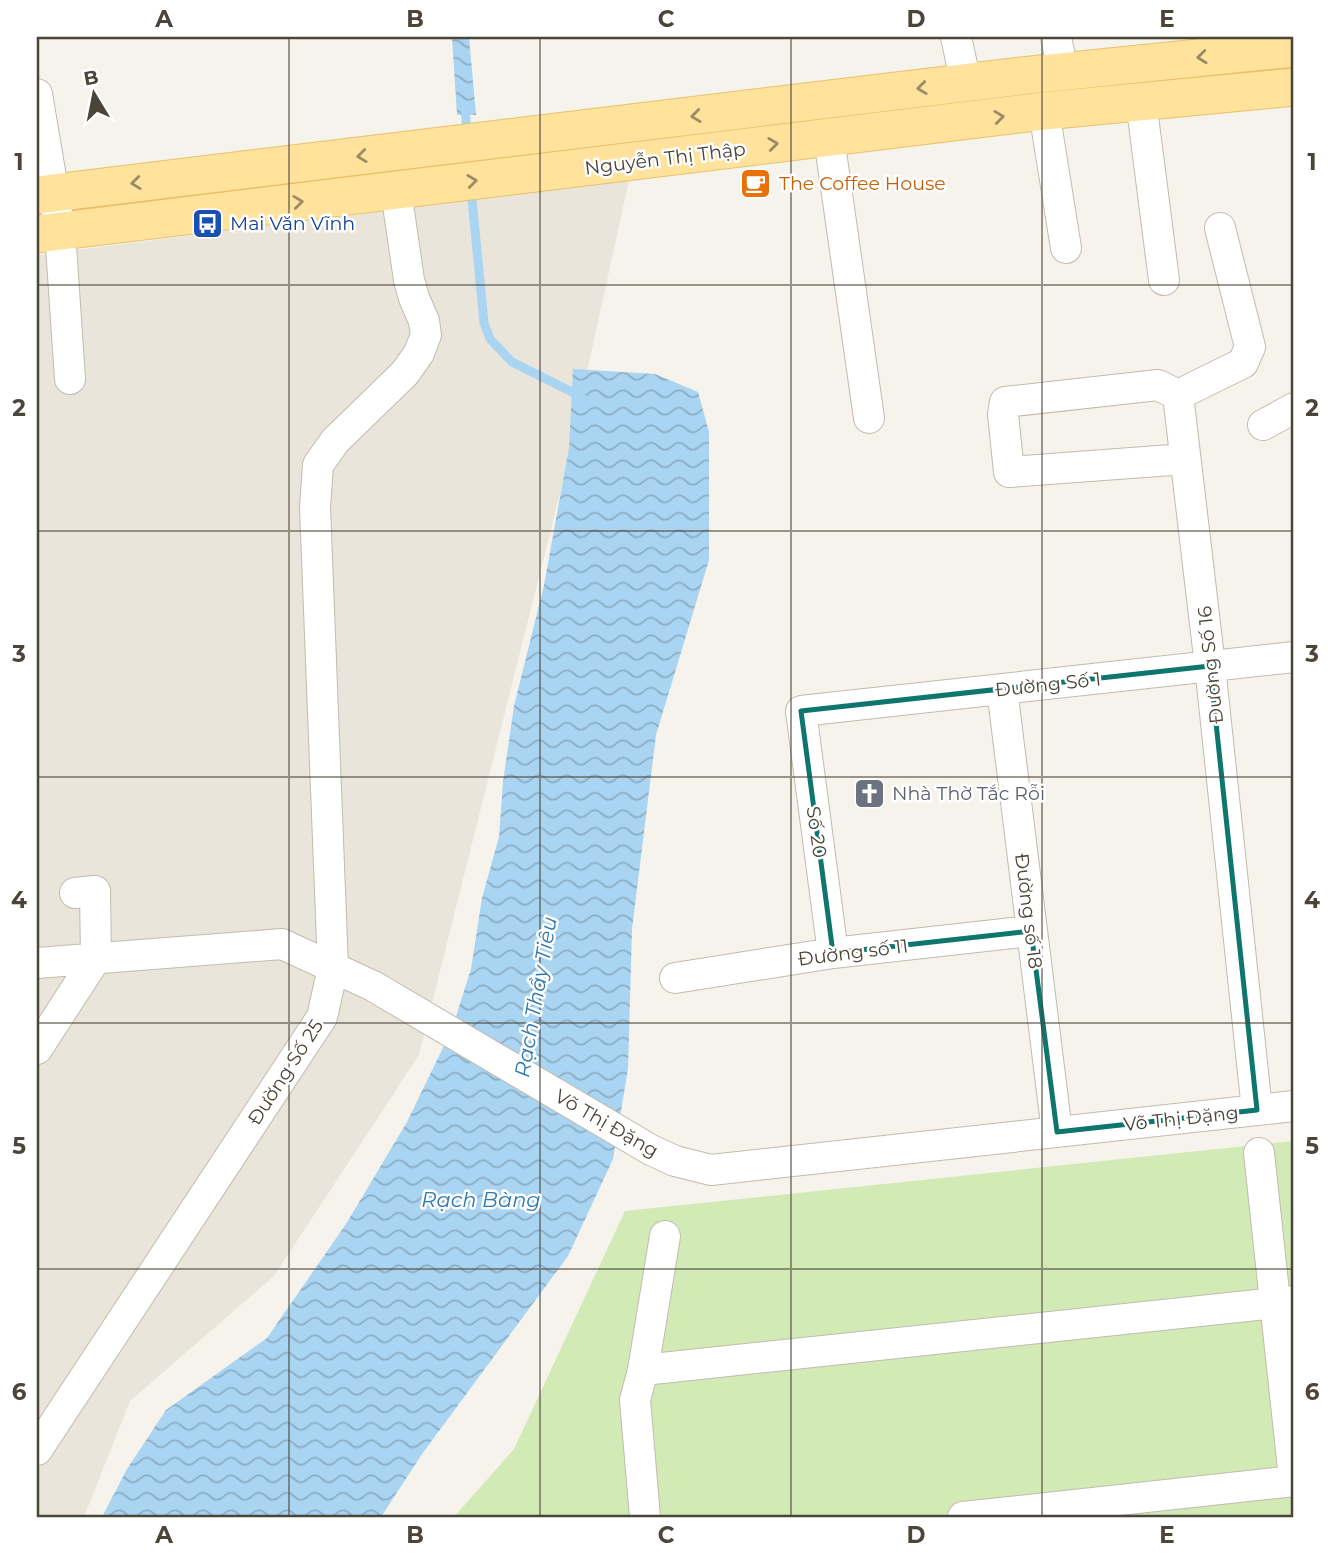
<svg xmlns="http://www.w3.org/2000/svg" width="1331" height="1554" viewBox="0 0 1331 1554" font-family="Montserrat,sans-serif">
<style>
.residential{fill:#eae5da}
.green{fill:#d2eab5}
.water{fill:url(#water-waves)}
.lines{fill:none;stroke-linecap:round;stroke-linejoin:round}
.stream{stroke:#a9d4f2;stroke-width:9}
.minor-casing{stroke:#c2bbae;stroke-width:32}
.major-casing{stroke:#e6c16a;stroke-width:39}
.minor{stroke:#fff;stroke-width:30}
.major{stroke:#ffe39c;stroke-width:37}
.oneway{stroke:#9c8c66}
.marked{fill:none;stroke:#0f766e;stroke-width:5;stroke-linejoin:round}
.grid{fill:none;stroke:#4b4439;stroke-width:2;stroke-opacity:0.55}
.labels{text-anchor:middle;stroke-width:5;stroke-linejoin:round;paint-order:stroke}
.street-label{font-size:19px;fill:#4b4439;stroke:#fff}
.food-label{font-size:19px;fill:#c56008;stroke:#fff;text-anchor:start}
.transit-label{font-size:19px;fill:#164399;stroke:#fff;text-anchor:start}
.worship-label{font-size:19px;fill:#5b616d;stroke:#fff;text-anchor:start}
.water-label{font-size:21px;font-style:italic;fill:#2e7ab2;stroke:#fff}
.neatline{fill:none;stroke:#4b4439;stroke-width:2.5}
.grid-label{font-size:23px;text-anchor:middle;font-weight:bold;fill:#4b4439}
</style>
<defs>
<pattern id="water-waves" width="16" height="10" patternUnits="userSpaceOnUse" patternTransform="scale(1.75)"><rect width="16" height="10" fill="#a9d4f2"/><path d="M0 5q4-4 8 0t8 0" fill="none" stroke="#8caec5"/></pattern>
</defs>
<rect width="100%" height="100%" fill="#f6f3ec"/>
<path class="residential" d="M629,180l-65,297 -145,578 -145,221 -144,125 -46,116h-47v-1262z"/>
<path class="green" d="M1294,1141v376h-840l60,-68 111,-238z"/>
<path class="water" d="M452,37h17l7,78h-19z
M573,369l82,5 43,18 11,40v128l-53,175 -24,194 -4,140 -15,90 -45,97 -146,198 -41,63h-279l25,-48 39,-59 101,-72 79,-114 61,-102 45,-93 19,-60 11,-71 17,-61 4,-55 11,-76 30,-121 25,-137z"/>
<g class="lines">
<path class="stream" d="M465,105l2,31
M471,189l13,134 6,16 22,23 70,35"/>
<defs>
<path id="minor" d="M956,37l10,46
M1056,37l7,35
M37,94l23,137 10,148
M1141,101l23,179
M1044,111l22,137
M829,138l40,280
M1178,395l65,-32 7,-16 -30,-119
M1263,425l31,-17
M1185,459l-176,13 -6,-58 2,-12 153,-17 20,10 32,271 47,444
M1002,689l55,443
M833,953l-32,-242 493,-54
M37,963l245,-19 91,42 278,164 24,11 36,9 583,-64
M675,978l158,-25 198,-22
M37,1049l59,-91 -1,-67 -20,2
M1259,1153l35,325
M643,1370l651,-69
M37,1450l285,-433 11,-49 -18,-461 3,-42 17,-24 70,-68 14,-20 7,-18 -2,-14 -10,-23 -5,-18 -13,-89
M645,1517l-10,-117 8,-30 22,-134
M963,1517l331,-36"/>
<path id="major" d="M37,195l983,-119 274,-28
M37,234l1007,-123 250,-24"/>
</defs>
<use href="#minor" class="minor-casing"/>
<use href="#major" class="major-casing"/>
<use href="#minor" class="minor"/>
<use href="#major" class="major"/>
</g>
<defs><path id="oneway-chevron" d="M-2-3.5L2.5 0L-2 3.5" fill="none" stroke-width="1.6" stroke-linecap="round" stroke-linejoin="round" transform="scale(1.75)"/></defs>
<g class="oneway">
<use href="#oneway-chevron" transform="translate(1202 57) rotate(174)"/>
<use href="#oneway-chevron" transform="translate(922 88) rotate(173)"/>
<use href="#oneway-chevron" transform="translate(696 116) rotate(173)"/>
<use href="#oneway-chevron" transform="translate(999 117) rotate(-7)"/>
<use href="#oneway-chevron" transform="translate(773 144) rotate(-7)"/>
<use href="#oneway-chevron" transform="translate(362 156) rotate(173)"/>
<use href="#oneway-chevron" transform="translate(472 181) rotate(-7)"/>
<use href="#oneway-chevron" transform="translate(136 183) rotate(173)"/>
<use href="#oneway-chevron" transform="translate(298 202) rotate(-7)"/>
</g>
<path class="marked" d="M1210,666l47,444 -200,22 -26,-201 -198,22 -32,-242z"/>
<path class="grid" d="M289,37v1480M540,37v1480M791,37v1480M1042,37v1480M37,285h1257M37,531h1257M37,777h1257M37,1023h1257M37,1269h1257"/>
<defs>
<symbol id="cafe-square" viewBox="-11 -11 22 22"><rect x="-9" y="-9" width="18" height="18" rx="4" fill="#e8710a" stroke="#fff"/><path d="M-5.5-4.5H6V0H3Q3 3.5 0 3.5H-2.5Q-5.5 3.5-5.5 0ZM3-3.2v2h1.7v-2ZM-6 4.5H4V6H-6Z" fill="#fff"/></symbol>
<symbol id="bus-square" viewBox="-11 -11 22 22"><rect x="-9" y="-9" width="18" height="18" rx="4" fill="#1a4fb4" stroke="#fff"/><path d="M-5-6H5V4H4V6H2V4H-2V6H-4V4H-5ZM-3.5-4V0h7V-4ZM-3.5 1.2v1.5H-2V1.2ZM2 1.2v1.5H3.5V1.2Z" fill="#fff"/></symbol>
<symbol id="church-square" viewBox="-11 -11 22 22"><rect x="-9" y="-9" width="18" height="18" rx="4" fill="#6b7280" stroke="#fff"/><path d="M-1.2-6h2.4v3.5h3.3v2.4h-3.3V6h-2.4V-.1h-3.3v-2.4h3.3Z" fill="#fff"/></symbol>
</defs>
<g fill-rule="evenodd">
<use href="#cafe-square" x="738" y="166" width="35" height="35"/>
<use href="#bus-square" x="190" y="206" width="35" height="35"/>
<use href="#church-square" x="852" y="776" width="35" height="35"/>
</g>
<g class="labels">
<g class="street-label">
<text transform="translate(665 158) rotate(-7)" y="7">Nguyễn Thị Thập</text>
<text transform="translate(1210 665) rotate(-96)" y="7">Đường Số 16</text>
<text transform="translate(1048 684) rotate(-6)" y="7">Đường Số 1</text>
<text transform="translate(817 832) rotate(82)" y="7">Số 20</text>
<text transform="translate(1029 911) rotate(83)" y="7">Đường số 18</text>
<text transform="translate(853 952) rotate(-7)" y="7">Đường số 11</text>
<text transform="translate(285 1072) rotate(-57)" y="7">Đường Số 25</text>
<text transform="translate(1181 1118) rotate(-6)" y="7">Võ Thị Đặng</text>
<text transform="translate(607 1123) rotate(30)" y="7">Võ Thị Đặng</text>
</g>
<g class="food-label">
<text x="779" y="190">The Coffee House</text>
</g>
<g class="transit-label">
<text x="230" y="230">Mai Văn Vĩnh</text>
</g>
<g class="worship-label">
<text x="892" y="800">Nhà Thờ Tắc Rỗi</text>
</g>
<g class="water-label">
<text transform="translate(536 997) rotate(-80)" y="7">Rạch Thầy Tiêu</text>
<text x="481" y="1207">Rạch Bàng</text>
</g>
</g>
<rect width="1331" height="1554" fill="none" stroke="#ffffff" stroke-width="77"/>
<g transform="translate(94 94) rotate(350)" stroke="#ffffff" stroke-width="5" paint-order="stroke">
<path d="M0-5L12 26L0 18L-12 26Z" fill="#4b4439"/>
<text y="-10" font-size="19" font-weight="bold" text-anchor="middle" fill="#4b4439">B</text>
</g>
<rect x="38" y="38" width="1254" height="1478" class="neatline"/>
<g class="grid-label">
<text x="164" y="27">A</text>
<text x="415" y="27">B</text>
<text x="666" y="27">C</text>
<text x="916" y="27">D</text>
<text x="1167" y="27">E</text>
<text x="19" y="170">1</text>
<text x="1312" y="170">1</text>
<text x="19" y="416">2</text>
<text x="1312" y="416">2</text>
<text x="19" y="662">3</text>
<text x="1312" y="662">3</text>
<text x="19" y="908">4</text>
<text x="1312" y="908">4</text>
<text x="19" y="1154">5</text>
<text x="1312" y="1154">5</text>
<text x="19" y="1400">6</text>
<text x="1312" y="1400">6</text>
<text x="164" y="1543">A</text>
<text x="415" y="1543">B</text>
<text x="666" y="1543">C</text>
<text x="916" y="1543">D</text>
<text x="1167" y="1543">E</text>
</g>
</svg>
